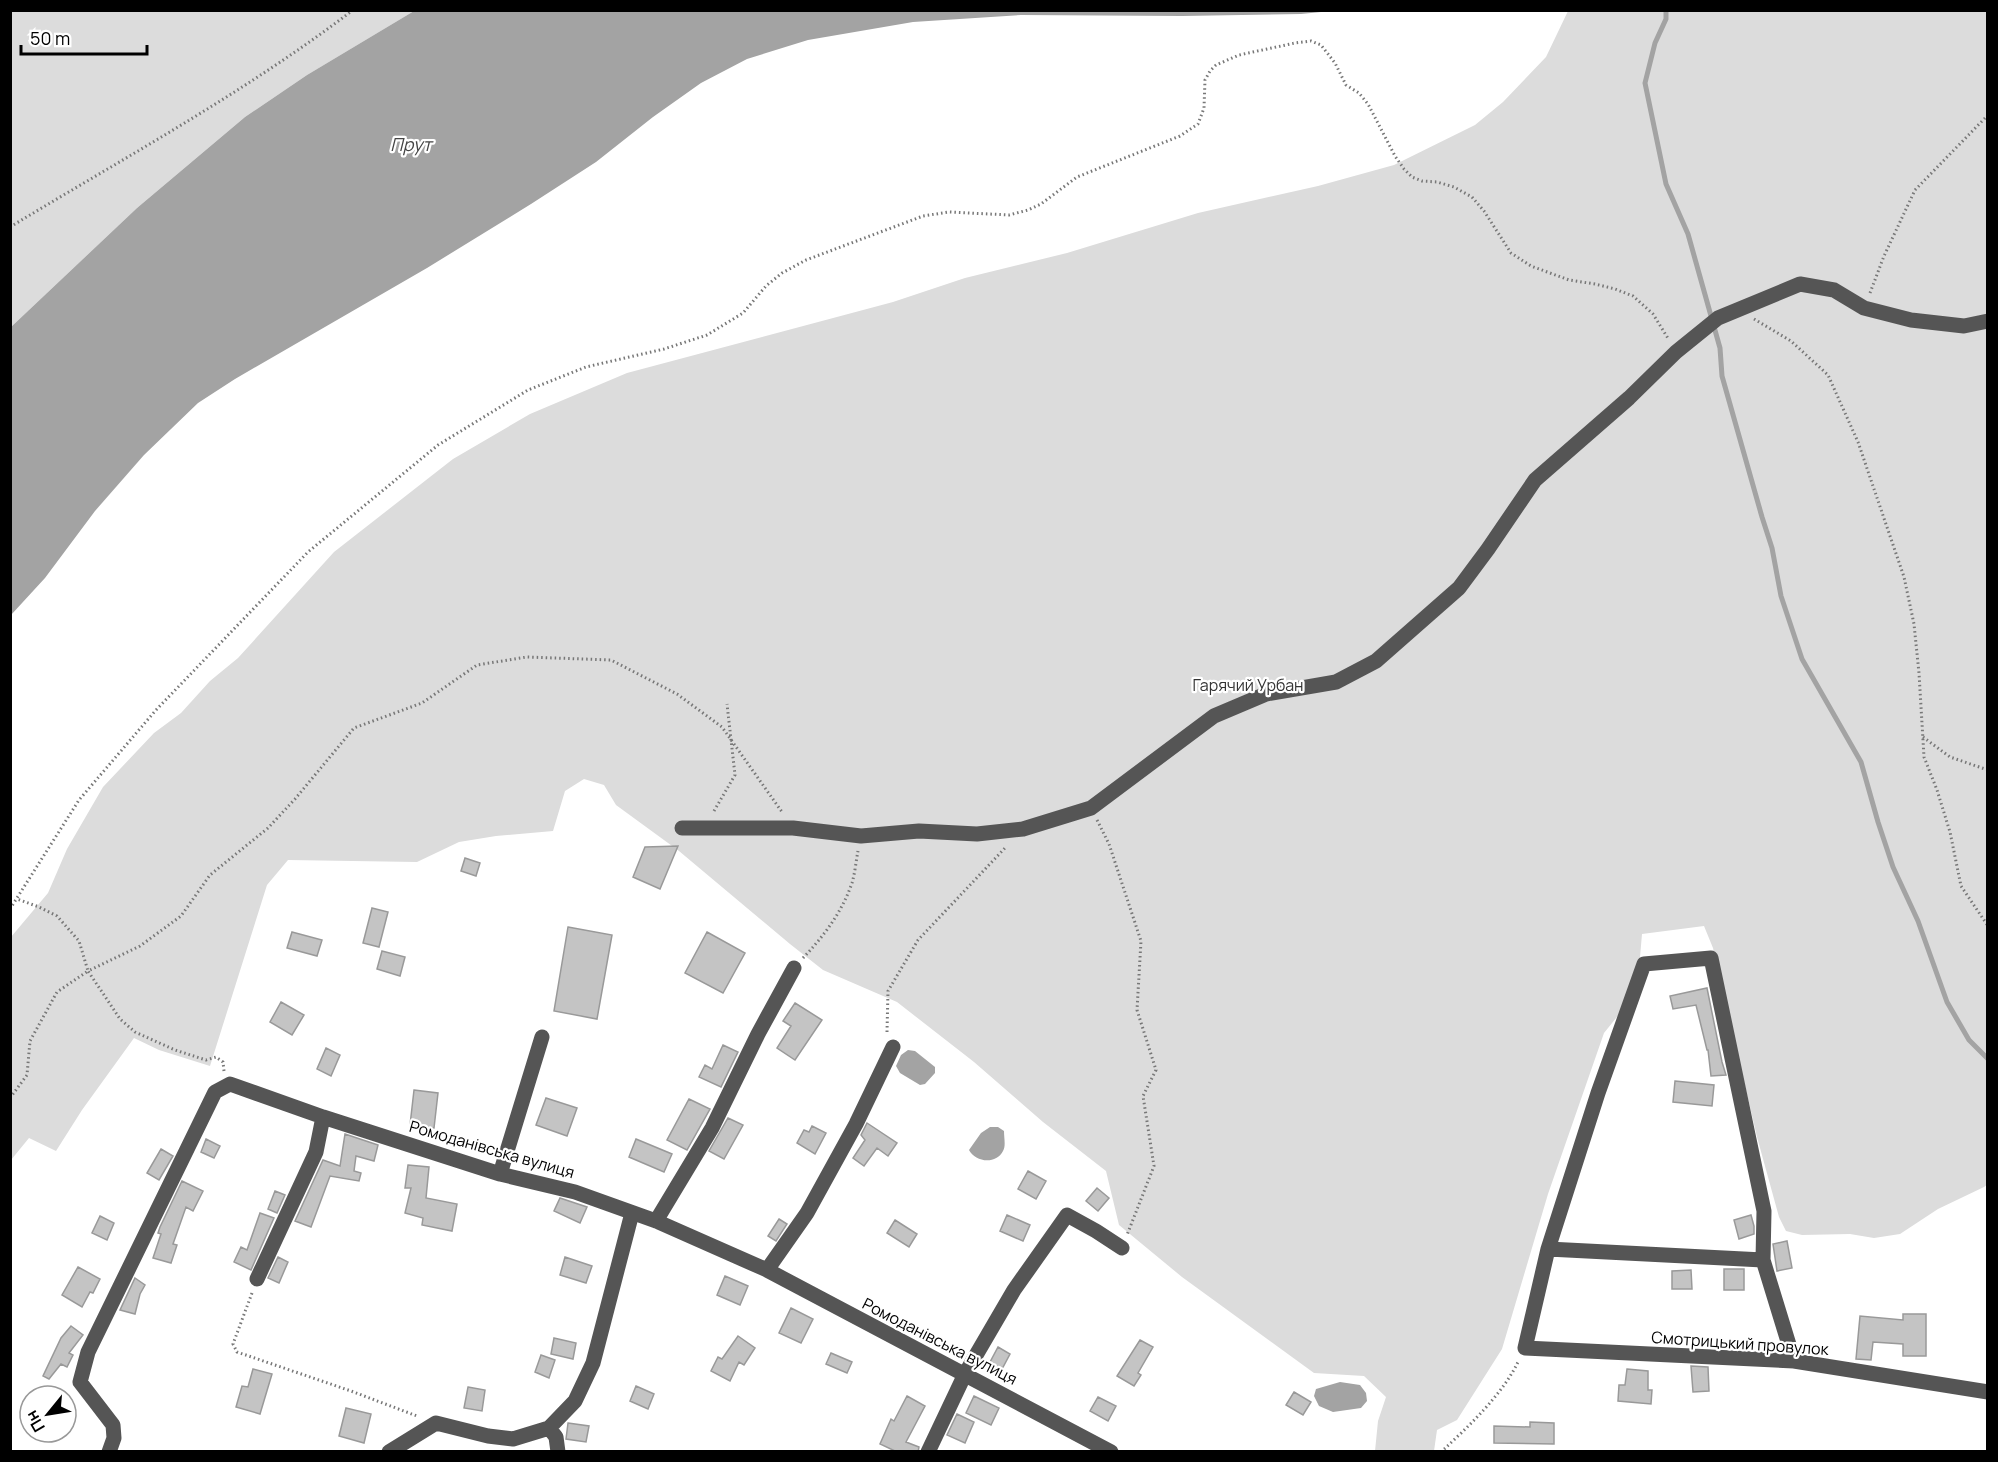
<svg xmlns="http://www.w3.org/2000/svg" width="1998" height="1462" viewBox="0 0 1998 1462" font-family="Manrope,sans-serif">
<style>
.green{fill:#dcdcdc}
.water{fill:#a3a3a3}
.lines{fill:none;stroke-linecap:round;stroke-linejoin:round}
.stream{stroke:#a3a3a3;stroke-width:5}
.building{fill:#c4c4c4;stroke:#999;stroke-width:1.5}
.path{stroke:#777;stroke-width:3;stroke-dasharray:1.5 3;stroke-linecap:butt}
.minor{stroke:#555;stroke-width:15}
.labels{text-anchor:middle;stroke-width:4.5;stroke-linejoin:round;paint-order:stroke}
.park-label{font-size:16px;fill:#333;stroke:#fff}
.street-label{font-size:16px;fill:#000;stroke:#fff}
.water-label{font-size:18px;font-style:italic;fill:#444;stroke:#fff}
</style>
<rect width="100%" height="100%" fill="#fff"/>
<path class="green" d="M11,11h403l-107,64 -62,42 -108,91 -126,119z
M1568,11h419l1,1173 -4,3 -46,22 -38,25 -26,4 -24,-4 -48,1 -16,-4 -7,-14 -22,-80 -44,-189 -9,-22 -62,8 -5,58 -33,41 -56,161 -46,155 -45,71 -20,10 -3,21h-59l3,-30 8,-24 -22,-21 -50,-3 -132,-96 -63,-52 -13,-54 -63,-49 -69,-60 -77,-60 -74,-32 -33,-26 -111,-93 -63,-46 -12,-20 -20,-6 -19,12 -12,40 -57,5 -37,6 -42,20 -129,-2 -21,25 -57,181 -51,-16 -25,-12 -52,72 -26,41 -27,-13 -18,22v-223l37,-44 19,-44 36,-62 51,-54 27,-20 29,-32 28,-23 96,-106 119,-93 77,-45 97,-41 266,-71 72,-24 102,-25 131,-40 120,-27 76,-21 81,-40 28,-23 43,-45z"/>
<path class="water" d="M414,11v-1l917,1 -30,3 -119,2 -161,-1 -108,7 -105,18 -61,19 -46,24 -48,34 -57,45 -65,42 -104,64 -192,111 -37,24 -54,52 -49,56 -50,67 -34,37v-288l126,-119 108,-91 62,-42z
M908,1050l7,1 20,16v6l-10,11 -5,1 -20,-12 -4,-7 5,-11z
M990,1127h8l6,4c0,7 2,15 -1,20 -7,14 -28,11 -34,-1l12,-17z
M1340,1382l20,3 6,8 1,8 -6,7 -28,4 -14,-6 -5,-10 2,-7z"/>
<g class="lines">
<path class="stream" d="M1666,10v9l-11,24 -10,40 21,101 22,50 32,114 2,28 40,141 10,31 9,48 21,63 59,103 17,60 15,45 25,54 29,81 22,38 19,19"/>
</g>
<path class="building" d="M678,846l-18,43 -27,-12 12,-30z
M465,858l15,5 -4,13 -15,-5z
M372,908l16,4 -9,35 -16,-4z
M568,927l44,8 -15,84 -43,-8z
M292,932l30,8 -5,16 -30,-8z
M707,932l38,21 -22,40 -38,-20z
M382,951l23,6 -5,19 -23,-7z
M1707,988l15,74 4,13 -15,1 -3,-26h-1l-11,-45 -23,4 -3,-13z
M281,1002l23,13 -12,20 -22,-13z
M795,1003l27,17 -27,40 -18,-12 14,-22 -8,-5z
M723,1045l15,7 -17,35 -22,-10 6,-12 7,4z
M326,1048l14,7 -9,21 -14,-7z
M1675,1081l39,4 -2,21 -39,-4z
M414,1090l24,3 -4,35 -24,-3z
M546,1098l31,10 -10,28 -31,-11z
M689,1099l21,10 -23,41 -20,-10z
M728,1118l15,7 -19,34 -15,-8z
M867,1123l30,20 -9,13 -11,-8 -13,18 -11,-8 12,-18 -4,-5z
M812,1126l14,7 -11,21 -18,-11 7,-13 5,2z
M345,1134l33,11 -4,16 -18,-5 -2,15 7,2 -2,8 -29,-5 -19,51 -16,-6 28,-61 17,6z
M206,1139l14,7 -6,12 -13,-6z
M636,1139l36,15 -8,18 -35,-15z
M161,1149l12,7 -14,24 -12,-7z
M408,1165l21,2 -3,31 31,6 -5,27 -30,-6 1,-7 -18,-5 6,-25h-6z
M1028,1171l18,10 -10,18 -18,-10z
M182,1181l21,10 -10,20 -7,-4 -13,37 4,1 -6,18 -18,-5 8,-24 -3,-1 2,-6z
M1097,1188l12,10 -11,13 -12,-10z
M275,1191l10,4 -8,18 -9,-4z
M560,1198l27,9 -7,16 -26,-12z
M260,1213l14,5 -23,52 -17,-8 7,-15 6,3z
M1007,1215l23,10 -7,16 -23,-10z
M1751,1215l3,11v8l-15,5 -5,-19z
M100,1216l14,7 -7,17 -15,-7z
M779,1219l8,5 -11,17 -8,-5z
M895,1220l22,14 -8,13 -22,-14z
M1787,1241l5,27 -15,3 -4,-27z
M278,1257l10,5 -9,21 -11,-5z
M565,1257l27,9 -6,17 -26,-8z
M78,1267l22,12 -7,14 -3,-1 -8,15 -20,-12z
M1724,1269h20v21h-20z
M1691,1270l1,19h-20v-18z
M725,1276l23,10 -8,19 -23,-10z
M135,1278l10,7 -5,9 -5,20 -15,-4z
M791,1308l22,11 -12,24 -22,-10z
M1903,1314h23v42h-23v-12l-30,-2 -2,18 -15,-1 4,-43 43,4z
M71,1326l12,9 -14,18 4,2 -6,12 -6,-3 -12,15 -6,-3 18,-38z
M738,1336l17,12 -11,17 -5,-3 -9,19 -19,-10 7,-14 4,2z
M554,1338l22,5 -3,16 -22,-5z
M1140,1340l13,7 -15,26 3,2 -7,11 -17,-10z
M998,1347l12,7 -9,17 -12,-7z
M831,1353l21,9 -5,11 -21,-9z
M541,1355l14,5 -6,18 -14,-6z
M1691,1366l17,1 1,24 -16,1z
M253,1369l19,5 -12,40 -24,-7 6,-21 6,1z
M1627,1369l21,2v19h4l-1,14 -33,-3 1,-16h6z
M636,1386l18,8 -6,15 -18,-8z
M468,1387l17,3 -3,21 -18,-3z
M1294,1392l17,10 -8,13 -17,-10z
M907,1396l18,10 -19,36 13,5 -1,5h-21l-17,-8 11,-25 3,2z
M974,1396l25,12 -8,17 -25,-12z
M1098,1397l18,9 -8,15 -18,-10z
M346,1408l25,6 -7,29 -25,-7z
M957,1414l17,8 -9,21 -18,-8z
M1530,1422l24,1v21l-60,-1v-17l36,1z
M568,1423l21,3 -3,16 -20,-3z"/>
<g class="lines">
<path class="path" d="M10,227c114,-69 237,-136 343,-217
M1870,293l14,-37 31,-66 73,-75
M1754,319l37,22 37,34 30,67 46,135 10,47 5,49 5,84 13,33 13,42 11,54 27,40
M1923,737l27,20 38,13
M714,811l21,-36 -8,-71
M1097,820l12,24 32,97 -4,69 19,60 -13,26 11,70 -27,69
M10,909l69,-109 77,-90 152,-158 130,-107 90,-55 58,-23 78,-18 43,-14 36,-22 23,-27 16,-13 24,-13 117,-44 26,-4 60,3 19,-5 13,-6 36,-27 103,-41 18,-12 6,-16 1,-28 5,-9 6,-6 23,-10 56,-12 16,-2 10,4 14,18 11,22 13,8 9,11 27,52 9,13 8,8 10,4 15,1 17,5 18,10 12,14 27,42 20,13 38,14 26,4 20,5 18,7 20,18 16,26
M803,958c21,-22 39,-46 49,-75 3,-10 4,-22 6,-32
M887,1032l1,-41 30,-51 87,-92
M224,1071l-1,-9 -7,-5 -10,3 -31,-10 -40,-18 -15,-13 -32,-48 52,-25 41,-30 29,-41 58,-47 27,-29 59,-71 68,-25 55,-38 50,-8 84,3 66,34 45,33 60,85
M10,1098l17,-23 3,-34 27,-49 31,-21 -9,-30 -22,-25 -18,-9 -22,-8
M252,1293l-19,51 4,8 114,39 66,25
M1441,1452c27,-25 61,-57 77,-90"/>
<path class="minor" d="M682,828h111l68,8 58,-5 58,3 46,-5 68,-21 123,-92 52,-22 70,-12 40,-21 83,-73 29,-39 47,-69 94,-82 47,-46 42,-34 82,-34 34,6 30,18 47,12 53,6 24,-5
M500,1174l42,-137
M656,1221l56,-93 46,-94 36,-66
M1548,1249l215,11
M767,1270l40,-57 49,-89 37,-77
M257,1279l59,-127 7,-35
M1794,1361l-31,-101 1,-49 -53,-253 -67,6 -46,129 -50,156 -23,99 269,13 194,31
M549,1428l7,9 2,15
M109,1452l5,-14 -1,-13 -33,-43 8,-30 127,-260 15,-8 93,33 177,57 75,18 81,29 111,49 344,182
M389,1452l47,-29 52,13 25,3 36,-11 26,-27 18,-38 39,-150
M928,1452l37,-78 49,-84 53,-75 29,16 26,17"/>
</g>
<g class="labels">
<g class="park-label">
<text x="1248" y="691">Гарячий Урбан</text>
</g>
<g class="street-label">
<text transform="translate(492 1149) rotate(16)" y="6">Ромоданівська вулиця</text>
<text transform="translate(940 1341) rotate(27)" y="6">Ромоданівська вулиця</text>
<text transform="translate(1740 1343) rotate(4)" y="6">Смотрицький провулок</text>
</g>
<g class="water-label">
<text x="411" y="151">Прут</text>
</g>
</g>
<rect width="1998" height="1462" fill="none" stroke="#000000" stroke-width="24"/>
<g transform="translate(48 1414) rotate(240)"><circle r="28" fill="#ffffff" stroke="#999999" stroke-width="1.5"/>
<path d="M0-4.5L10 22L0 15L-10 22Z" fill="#000000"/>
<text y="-9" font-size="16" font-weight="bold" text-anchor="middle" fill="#000000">Пн</text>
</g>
<path d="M21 45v9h126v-9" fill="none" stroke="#000000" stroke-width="3"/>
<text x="30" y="45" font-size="18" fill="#000000" stroke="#ffffff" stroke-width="4.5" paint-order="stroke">50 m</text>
</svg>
